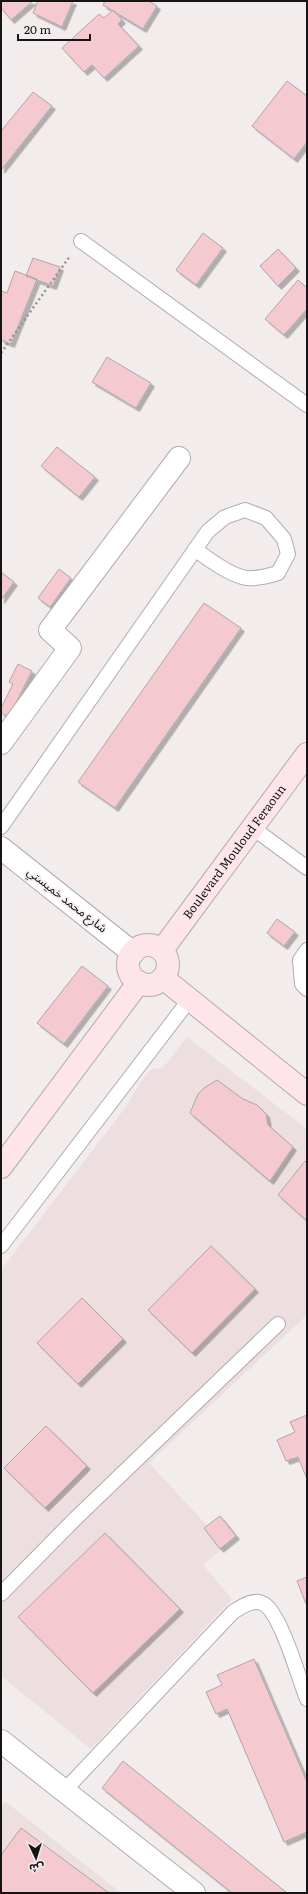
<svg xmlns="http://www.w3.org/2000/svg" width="308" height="1894" viewBox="0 0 308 1894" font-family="Literata,'Noto Sans Arabic',serif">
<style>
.built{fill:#eddee0}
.building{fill:#f4cad0;stroke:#ada7a7;filter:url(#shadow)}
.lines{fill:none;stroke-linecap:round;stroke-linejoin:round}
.service-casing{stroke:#b2acad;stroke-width:16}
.minor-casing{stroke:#b2acad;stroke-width:24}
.tertiary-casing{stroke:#b2acad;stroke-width:24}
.secondary-casing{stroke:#b2acad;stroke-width:24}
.path{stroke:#989393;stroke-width:2.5;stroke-dasharray:2 3;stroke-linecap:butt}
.service{stroke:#fff;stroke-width:14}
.minor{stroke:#fff;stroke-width:22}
.tertiary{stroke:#fff;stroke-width:22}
.secondary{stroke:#fde5e9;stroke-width:22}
.labels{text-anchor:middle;stroke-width:3.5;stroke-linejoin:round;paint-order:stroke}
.street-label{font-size:12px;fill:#171415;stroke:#f2ecec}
</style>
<defs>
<filter id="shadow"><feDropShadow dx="3.5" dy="3.5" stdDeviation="0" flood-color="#0004"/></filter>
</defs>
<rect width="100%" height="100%" fill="#f2ecec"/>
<path class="built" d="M187,1037l120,92v186l-158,148 77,83 -23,19 29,34 -141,150 -90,-73v-406l124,-162 19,-31 8,-8 11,-1z
M6,1802l115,91h-120v-88z"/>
<path class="building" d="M1,1h32l-22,19 -10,-12z
M38,1h35l-11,26 -29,-14z
M105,1h44l8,5 -14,23 -40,-24z
M113,10l9,10 -4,4 21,22 -35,32 -12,-13 -8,7 -22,-24 37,-34 5,4z
M287,81l20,15v46l-13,17 -42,-33z
M33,92l19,14 -51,64v-39z
M203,233l20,15 -27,37 -20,-15z
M278,249l18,19 -18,18 -18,-20z
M33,258l27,9 -7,19 -27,-10z
M15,271l22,8 -26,65 -10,-4v-49l6,2z
M298,280l9,8v21l-23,26 -19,-16z
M107,357l44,26 -15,25 -44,-26z
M57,447l38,30 -16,20 -38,-31z
M59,569l12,9 -21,29 -12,-9z
M1,572l13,10 -13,18z
M204,603l37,25 -126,180 -37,-26z
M18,664l14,7 -23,46 -8,-4v-5l12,-24 -4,-2z
M277,919l18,13 -11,14 -17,-13z
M82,966l26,20 -44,58 -27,-21z
M217,1080l26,19 14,6 9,9 2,11 25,22 -23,34 -80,-68 8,-19 6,-6z
M305,1161l2,2v58l-29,-26z
M211,1246l44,43 -63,64 -44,-43z
M82,1298l41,41 -45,45 -41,-41z
M307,1415v64l-9,-22 -12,4 -9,-21 18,-8 -5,-10z
M46,1426l41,40 -42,42 -41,-40z
M220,1516l16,20 -16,13 -16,-21z
M105,1533l75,76 -87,84 -75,-76z
M307,1577v26l-1,1 -9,-23z
M254,1659l53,123v50l-23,10 -57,-133 -11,5 -10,-22 16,-7 -5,-10z
M123,1761l164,132h-55l-130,-105z
M21,1828l88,65h-108v-38z"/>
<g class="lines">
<defs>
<path id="service" d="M81,241l226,164
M1,827l207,-296 17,-14 20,-7 21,8 18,21 4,15 -10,19c-10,3 -20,6 -31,5 -14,-1 -41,-20 -52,-29
M253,828l54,40
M307,950l-7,10 2,24 5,5
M1,1246l189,-247
M1,1594l75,-76 202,-194
M64,1791l169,-179c10,-6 21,-14 31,-8 17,10 35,75 43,95"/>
<path id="minor" d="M1,743l69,-95 -20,-18 129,-172
M1,1741l193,152"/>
<path id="tertiary" d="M1,848l132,105"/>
<g id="secondary">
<circle cx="148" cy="965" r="20"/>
<path id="s1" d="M162,950l145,-196"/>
<path d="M163,978l144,116"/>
<path d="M1,1167l138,-185"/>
</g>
</defs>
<use href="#service" class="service-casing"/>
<use href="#minor" class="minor-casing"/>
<use href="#tertiary" class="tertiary-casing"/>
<use href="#secondary" class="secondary-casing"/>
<path class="path" d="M1,353l69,-97"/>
<use href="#service" class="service"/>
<use href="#minor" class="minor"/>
<use href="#tertiary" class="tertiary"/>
<use href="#secondary" class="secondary"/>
</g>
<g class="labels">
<g class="street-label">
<text dy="4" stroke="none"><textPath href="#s1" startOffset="122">Boulevard Mouloud Feraoun</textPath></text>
<text transform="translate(67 900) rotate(38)" y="4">شارع محمد خميستي</text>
</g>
</g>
<rect width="308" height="1894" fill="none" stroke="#171415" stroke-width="4"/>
<g transform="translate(36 1858) rotate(176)" stroke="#f2ecec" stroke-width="3" paint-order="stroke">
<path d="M0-3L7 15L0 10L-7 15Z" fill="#171415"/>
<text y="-6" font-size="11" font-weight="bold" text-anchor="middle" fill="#171415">ش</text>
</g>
<path d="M18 34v6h72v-6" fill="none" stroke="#171415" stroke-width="2"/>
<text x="24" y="34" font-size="12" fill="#171415" stroke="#f2ecec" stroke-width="3" paint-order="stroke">20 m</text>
</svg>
